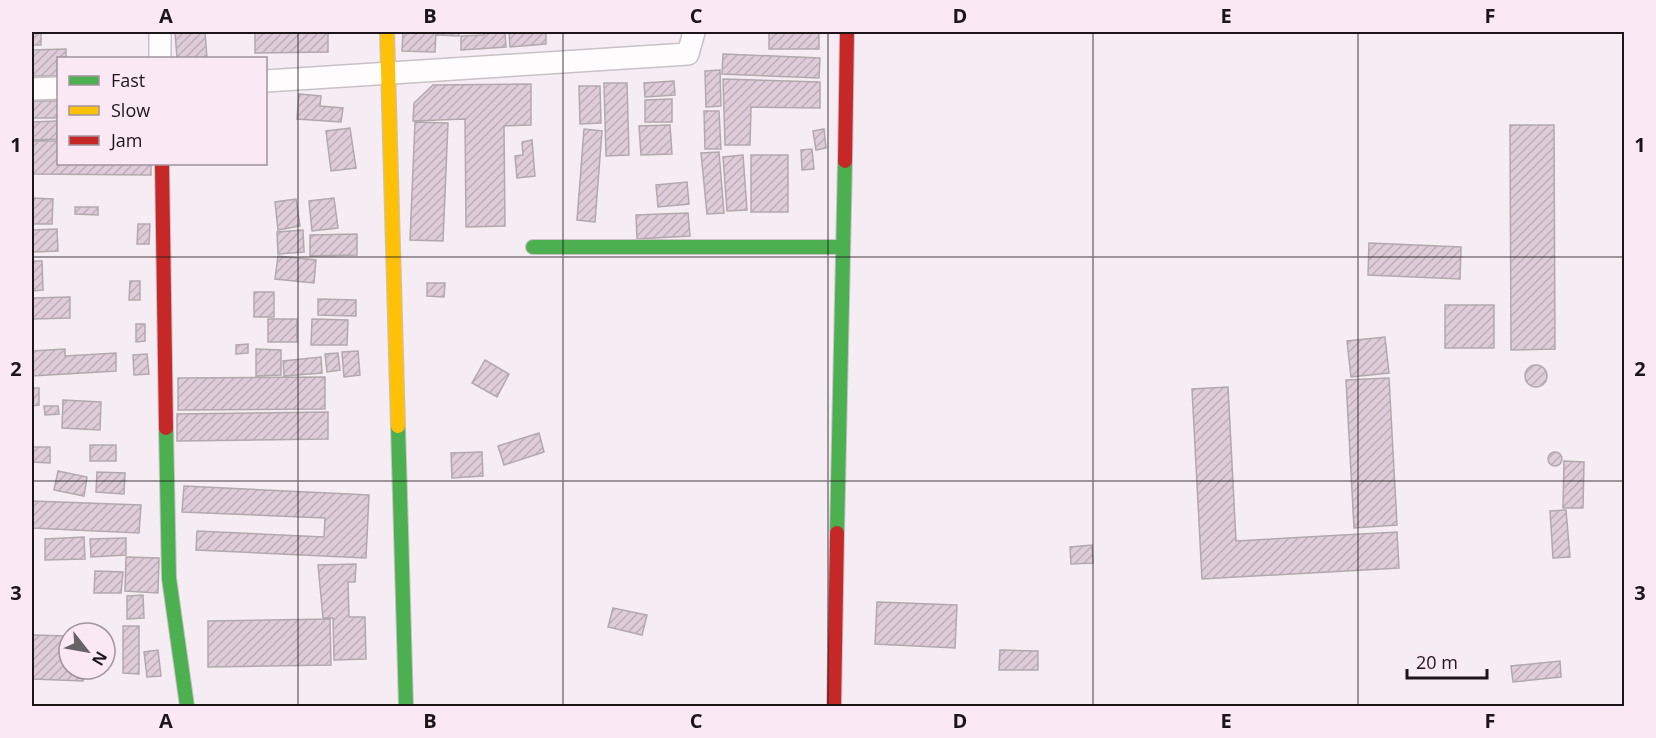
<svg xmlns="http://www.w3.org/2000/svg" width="1656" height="738" viewBox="0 0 1656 738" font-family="'Open Sans',sans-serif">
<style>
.building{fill:url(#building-hatch);stroke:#b1a9ae;stroke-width:1.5}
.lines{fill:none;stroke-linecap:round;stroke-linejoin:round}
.street-casing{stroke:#c8c1c6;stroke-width:24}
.fast-casing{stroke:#c8c1c6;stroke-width:16}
.slow-casing{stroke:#c8c1c6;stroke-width:16}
.jam-casing{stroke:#c8c1c6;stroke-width:16}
.street{stroke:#fefcfd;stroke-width:21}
.fast{stroke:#4caf50;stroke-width:14}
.slow{stroke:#ffc107;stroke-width:14}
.jam{stroke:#c62828;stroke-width:14}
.grid{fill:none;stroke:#1c161a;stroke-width:1.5;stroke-opacity:0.55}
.neatline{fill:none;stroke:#1c161a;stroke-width:2}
.grid-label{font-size:20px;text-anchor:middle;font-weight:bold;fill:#1c161a}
</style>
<defs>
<pattern id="building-hatch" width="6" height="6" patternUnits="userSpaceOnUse" patternTransform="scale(1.5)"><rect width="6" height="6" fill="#deccd9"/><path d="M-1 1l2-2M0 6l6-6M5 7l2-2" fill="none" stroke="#beaeba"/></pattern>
</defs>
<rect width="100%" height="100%" fill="#f6ecf3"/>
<path class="building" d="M32,32h9v13h-9z
M175,32h30l2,26h-30z
M255,32h73v20l-73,1z
M403,32h33l-1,20 -33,-1z
M437,32h22v4l-22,-1z
M484,32h21l1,15 -45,3v-14l23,-1z
M509,32h37v12l-36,3z
M769,32h50v17h-50z
M66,49v9h-8v18h-26v-26z
M723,54l97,4 -1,20 -97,-4z
M720,70l1,36 -15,1 -1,-36z
M723,79l97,3v26l-69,-1 -1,38h-25z
M674,81l1,14 -30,2 -1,-14z
M604,83h23l2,72 -23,1z
M531,84v41l-27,1 1,100 -39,1 -1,-108 -52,2 1,-18 19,-18z
M579,86h21l1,37 -21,1z
M299,94l22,2 -1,10 23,2 -2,14 -44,-3z
M672,99v23h-27v-22z
M32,101h26v17h-26z
M704,111h15l2,38h-16z
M57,121v18l-25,1v-18z
M415,122l33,1 -5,118 -33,-1z
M670,125l2,29 -31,1 -2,-29z
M1510,125h44l1,224 -44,1z
M350,128l6,40 -25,3 -5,-40z
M584,129l18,2 -7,91 -18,-2z
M824,129l2,19 -10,2 -3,-19z
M532,140l3,36 -18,2 -2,-22 8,-1 -1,-13z
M32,141h26v23h93v11l-119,-1z
M812,149l2,20 -12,1 -1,-20z
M719,152l5,61 -17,1 -6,-61z
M743,155l4,55 -20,1 -4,-54z
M751,155h37v57h-37z
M687,182l2,22 -31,3 -2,-22z
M32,198l21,1 -1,25h-20z
M334,198l4,30 -26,3 -3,-30z
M296,199l4,27 -22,4 -3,-28z
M75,207h23v8l-23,-1z
M688,213l2,23 -53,3 -1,-24z
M138,224h12l-1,20h-12z
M57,229l1,22 -25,1 -1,-22z
M303,230l1,22 -26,2 -1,-22z
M357,234v21l-47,1v-21z
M1369,243l92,4 -1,32 -92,-4z
M278,256l38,4 -2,23 -39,-4z
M32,261h10l1,29 -11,1z
M130,281h10v19h-11z
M427,283h18l-1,14 -17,-1z
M254,292h20v25h-20z
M70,297v21l-38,1v-21z
M318,299l38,1v16l-38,-1z
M1445,305h49v43h-49z
M268,319h29v23h-29z
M312,319l36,1 -1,25h-36z
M136,324h9v17l-9,1z
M1385,337l4,36 -38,4 -4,-36z
M248,344v9l-12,1v-9z
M65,349v7l51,-3v18l-84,5v-25z
M256,349l25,1v25l-25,1z
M358,351l2,24 -16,2 -2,-25z
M338,353l2,17 -13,2 -2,-18z
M147,354l2,20 -15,1 -1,-20z
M321,357l1,16 -38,3 -1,-15z
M485,360l24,14 -12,23 -25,-14z
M1525 376a11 11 0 1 1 22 0a11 11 0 1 1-22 0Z
M325,377v32l-147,1v-32z
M1389,378l8,147 -43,3 -8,-148z
M1228,387l8,154 161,-9 2,36 -197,11 -10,-190z
M32,388h7v17l-7,1z
M63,400l38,2 -1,28 -38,-2z
M44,406h14l1,8 -14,1z
M328,412v27l-151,2v-27z
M539,433l5,19 -40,13 -6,-19z
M90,445h26v16h-26z
M32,447h18v16l-18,-1z
M482,452l1,24 -31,2 -1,-25z
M1548 459a7 7 0 1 1 14 0a7 7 0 1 1-14 0Z
M1564,461l20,1 -1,46h-20z
M58,471l29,6 -3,19 -30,-6z
M97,472l28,1 -1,21 -28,-2z
M184,486l185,9 -3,63 -170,-8 1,-19 127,6 1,-19 -143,-6z
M32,501l109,4 -2,28 -107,-5z
M1566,510l4,47 -17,1 -3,-47z
M84,537l1,22 -40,1v-21z
M126,538v17l-35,2 -1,-18z
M1092,545l1,18 -22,1 -1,-17z
M126,557l33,1 -1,35 -33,-2z
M356,564l-1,18h-7l1,35h16l1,42 -32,1 -1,-42h-10l-5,-53z
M95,571l28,1 -2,21h-27z
M143,595l1,23 -17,1v-23z
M877,602l80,3 -2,43 -80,-4z
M613,608l34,7 -5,20 -34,-8z
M330,619l1,46 -123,2v-46z
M123,626h16v48l-16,-1z
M32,635l37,1v33h14v12l-51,-2z
M158,650l3,26 -14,1 -3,-25z
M1000,650l38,1v19h-39z
M1560,661l1,16 -48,5 -2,-16z"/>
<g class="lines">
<defs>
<path id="street" d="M160,32v26
M266,81l422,-27 6,-22
M32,89l26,-1"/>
<path id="fast" d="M533,247h310
M398,426l8,280
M166,428l3,150 18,128
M837,533l8,-372"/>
<path id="slow" d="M387,32l11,394"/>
<path id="jam" d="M845,161l2,-129
M162,164l4,264
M834,706l3,-173"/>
</defs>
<use href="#street" class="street-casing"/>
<use href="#fast" class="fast-casing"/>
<use href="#slow" class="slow-casing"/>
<use href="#jam" class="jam-casing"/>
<use href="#street" class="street"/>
<use href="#fast" class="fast"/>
<use href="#slow" class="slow"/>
<use href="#jam" class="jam"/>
</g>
<path class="grid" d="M298,32v674M563,32v674M828,32v674M1093,32v674M1358,32v674M32,257h1592M32,481h1592"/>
<rect width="1656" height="738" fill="none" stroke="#fae8f5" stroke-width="66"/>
<rect x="57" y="57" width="210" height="108" fill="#fae8f5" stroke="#a1949d" stroke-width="1.5"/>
<rect x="69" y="76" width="30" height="9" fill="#4caf50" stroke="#a1949d" stroke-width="1.5"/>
<text x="111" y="87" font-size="18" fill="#1c161a">Fast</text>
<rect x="69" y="106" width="30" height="9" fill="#ffc107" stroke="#a1949d" stroke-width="1.5"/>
<text x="111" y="117" font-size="18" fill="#1c161a">Slow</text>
<rect x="69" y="136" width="30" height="9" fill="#c62828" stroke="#a1949d" stroke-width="1.5"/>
<text x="111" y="147" font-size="18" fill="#1c161a">Jam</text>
<g transform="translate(87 651) rotate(121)"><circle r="28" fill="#fae8f5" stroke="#a1949d" stroke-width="1.5"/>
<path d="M0-4.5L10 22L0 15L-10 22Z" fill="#686166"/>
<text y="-9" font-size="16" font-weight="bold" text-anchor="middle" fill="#1c161a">N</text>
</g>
<path d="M1407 669v9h80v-9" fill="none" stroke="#1c161a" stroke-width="3"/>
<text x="1416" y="669" font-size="18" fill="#1c161a" stroke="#fae8f5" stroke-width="4.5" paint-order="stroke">20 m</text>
<rect x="33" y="33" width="1590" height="672" class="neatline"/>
<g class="grid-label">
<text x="166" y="23">A</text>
<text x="430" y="23">B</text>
<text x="696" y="23">C</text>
<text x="960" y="23">D</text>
<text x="1226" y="23">E</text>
<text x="1490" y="23">F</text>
<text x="16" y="152">1</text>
<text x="1640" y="152">1</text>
<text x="16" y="376">2</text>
<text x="1640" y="376">2</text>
<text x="16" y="600">3</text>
<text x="1640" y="600">3</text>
<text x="166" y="728">A</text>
<text x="430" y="728">B</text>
<text x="696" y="728">C</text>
<text x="960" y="728">D</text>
<text x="1226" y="728">E</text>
<text x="1490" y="728">F</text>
</g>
</svg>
